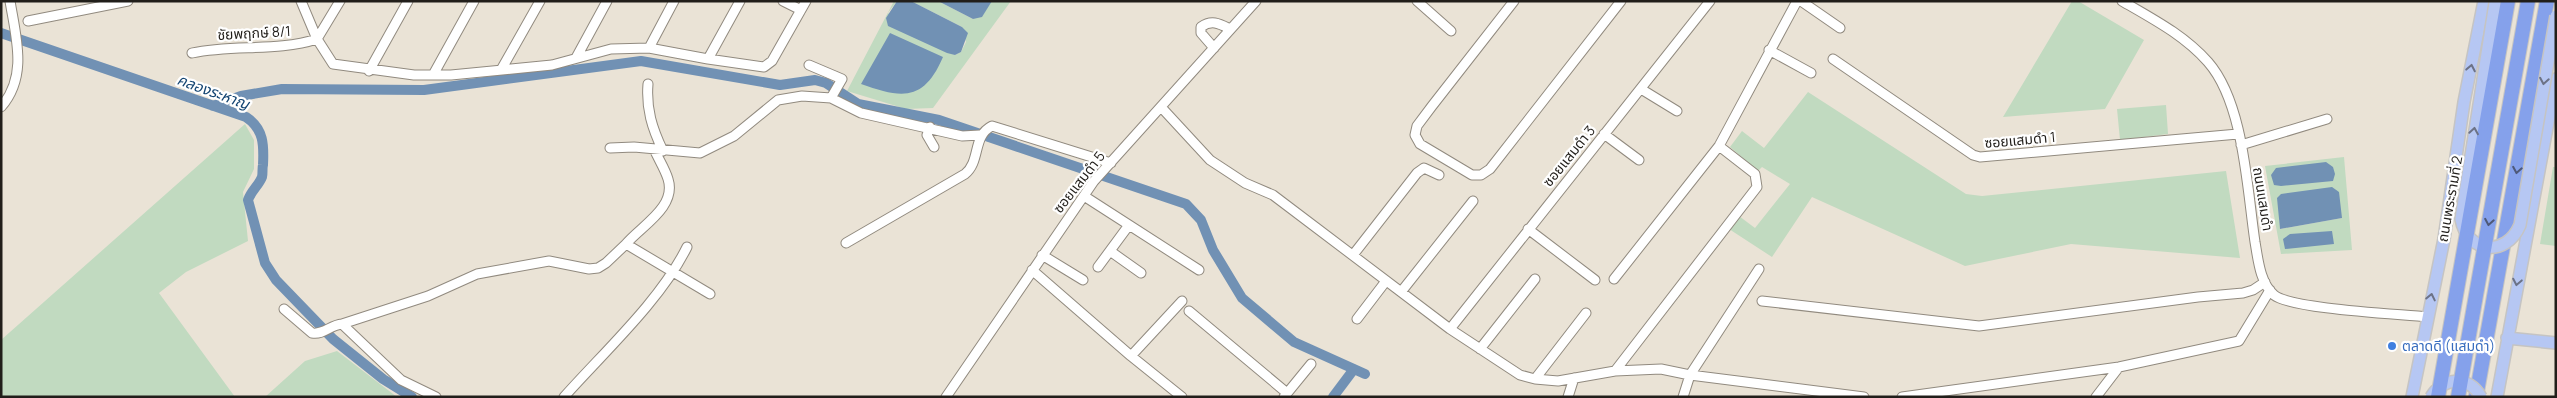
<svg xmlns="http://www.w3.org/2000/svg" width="2557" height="398" viewBox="0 0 2557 398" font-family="Manrope,'Noto Sans Thai',sans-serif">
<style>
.green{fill:#c1dac0;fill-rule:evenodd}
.water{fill:#7191b4}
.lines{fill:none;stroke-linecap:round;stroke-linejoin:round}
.canal{stroke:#7191b4;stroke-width:10}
.minor-casing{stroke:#918a7f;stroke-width:11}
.major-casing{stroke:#c5c4c3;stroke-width:14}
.highway-casing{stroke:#c5c4c3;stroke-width:16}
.minor{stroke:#fff;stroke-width:9}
.major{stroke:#b6c7f3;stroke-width:11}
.highway{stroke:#85a1eb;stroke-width:14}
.major-bridge-casing{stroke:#c5c4c3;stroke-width:14;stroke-linecap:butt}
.highway-bridge-casing{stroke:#c5c4c3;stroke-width:16;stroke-linecap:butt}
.major-bridge{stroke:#b6c7f3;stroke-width:11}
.highway-bridge{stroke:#85a1eb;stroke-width:14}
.oneway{stroke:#6c7286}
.oneway2{stroke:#4e5978}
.shop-dot{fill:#3f7fe0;stroke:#fff;stroke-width:2}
.labels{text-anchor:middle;stroke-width:4.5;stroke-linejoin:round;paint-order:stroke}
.street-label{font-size:14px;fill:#211e1a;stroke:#fff}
.shop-label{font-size:14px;fill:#366cbe;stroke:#fff;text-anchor:start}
.water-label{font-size:15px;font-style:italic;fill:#144572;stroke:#fff}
</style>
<rect width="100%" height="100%" fill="#eae3d6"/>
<path class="green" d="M894,1h3l-9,12 67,42 6,-3 5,-10 -4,-15 -51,-26h27l35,18 19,-18h19l-78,107 -27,1 -59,-18z
M2072,1h6l66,39 -39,69 -102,8z
M1808,92l158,102 16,2 244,-25 14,87 -169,-14 -106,22 -153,-69 -40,60 -43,-28 10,-13 16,12 35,-44 -28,-17 -4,4 -28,-24 12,-16 22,17z
M2166,105l2,29 -48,6 -3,-31z
M245,124l9,16v29l-11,23 5,49 -62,31 -27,21 76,104h-234v-57z
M2344,157l8,93 -71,4 -16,-88zM2279,213l63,5 -62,11z
M2553,167h3v79l-16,-2z
M337,351l60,46h-132l40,-36z"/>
<path class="water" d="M897,1h14l51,26 6,6 -7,19 -6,3 -8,-2 -59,-27 -2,-8z
M938,1h54l-10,16 -9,2z
M890,33l53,24c-19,44 -40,42 -82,27z
M2326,162l7,5 2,7 -2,7 -52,5 -7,-1 -3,-10 5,-7z
M2332,187l7,5 3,26 -62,11 -3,-31 4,-4z
M2332,231l2,13 -49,5 -2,-10 7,-5z"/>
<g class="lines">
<path class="canal" d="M1,33l245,84c18,12 18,28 17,48 -1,3 0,8 -1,12 -3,8 -11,14 -14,23l17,63 11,17 57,59 50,40 29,18
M213,106l28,-10 41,-7 142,1 217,-29 139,24 35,-5 11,3 32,21 81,16 247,84 15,16 12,30 29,48 52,44 71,32
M1333,397l21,-28"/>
<defs>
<path id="minor" d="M301,1l16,38 16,25 81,11h37l101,-10 59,-16 38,-1 59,11 56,8 8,-6 34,-60
M783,1l18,9
M1417,1l34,30
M1514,1l-82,105 -15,20 -2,9 5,9 52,31h9l9,-6 131,-168
M1801,1l39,27
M2122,1c31,18 62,34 86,61 36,41 39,127 47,180 3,17 5,41 19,53 17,14 125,19 153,22
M28,21l100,-20
M649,48l25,-47
M1214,48l-13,-15v-6c11,-8 19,-3 29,2
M1769,50l42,23
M192,53c41,-9 85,-1 125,-14l23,-38
M576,58l31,-57
M708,59l32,-58
M1833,59l140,96 7,2 258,-23
M809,65l33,14 -11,19
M501,70l39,-69
M369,71l39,-70
M433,75l41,-74
M648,84c-2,25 4,44 15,67
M1641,89l36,22
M1,107c27,-31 15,-69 9,-106
M1161,107l49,53 35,23 28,12 177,134 70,46 15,4 23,2 57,-10 46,-2 29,6 174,22
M930,127l-3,8 7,12
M1604,134l35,26
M2241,145l86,-26
M610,148l24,-1 66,6 34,-17 44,-36 24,-4 29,2 30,15 101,23 18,-1
M655,151c4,9 10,18 13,28 9,28 -27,47 -42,65l84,50
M1084,196l115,74
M1528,229l67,51
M846,243l119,-69c16,-13 7,-38 27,-48l119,37
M1110,251l31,22
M1042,255l41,25
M1353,255l64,-82 7,-5 15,7
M1098,267l31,-42
M1032,270l99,86 51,41
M1614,279l105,-133 78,-145
M1401,292l72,-91
M1762,301l217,25 219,-29 45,-4 10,-3 12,-8
M284,309l28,24c12,2 18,-8 30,-9l59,56 35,17
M1189,311l98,82
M1357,319l29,-38
M342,324l86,-28 49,-22 72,-13 40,8 9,-1 8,-5 20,-19
M1450,329l260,-328
M1480,349l55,-70
M1131,356l51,-55
M1615,371l142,-184 -2,-13 -36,-28
M1535,379l51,-66
M564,397c40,-45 97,-97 123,-150
M946,397l148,-216 162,-180
M1284,397l27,-33
M1568,397l6,-19
M1683,397l7,-22 69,-106
M1902,397l217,-30 120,-26 31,-51
M2096,397l23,-30"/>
<path id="major" d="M2507,338l49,5
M2412,397l32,-158 20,-137 20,-101
M2497,397l59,-318"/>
<path id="highway" d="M2476,397l71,-396"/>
</defs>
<use href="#minor" class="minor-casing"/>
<use href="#major" class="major-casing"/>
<use href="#highway" class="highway-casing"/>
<use href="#minor" class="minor"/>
<use href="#major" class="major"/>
<use href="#highway" class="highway"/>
<defs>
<path id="major-bridge" d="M2495,3l-34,216c6,34 45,39 59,6l36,-209
M2431,397c12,-20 38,-22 50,0"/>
<path id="highway-bridge" d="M2438,397l70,-396
M2458,397l70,-396"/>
</defs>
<use href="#major-bridge" class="major-bridge-casing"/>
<use href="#highway-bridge" class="highway-bridge-casing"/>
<use href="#major-bridge" class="major-bridge"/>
<use href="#highway-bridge" class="highway-bridge"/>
</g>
<defs><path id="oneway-chevron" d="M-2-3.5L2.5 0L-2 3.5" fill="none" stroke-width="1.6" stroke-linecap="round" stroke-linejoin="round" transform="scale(1.25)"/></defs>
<g class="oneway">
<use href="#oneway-chevron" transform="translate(2471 68) rotate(-79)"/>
<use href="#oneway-chevron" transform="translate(2544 81) rotate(100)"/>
<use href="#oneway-chevron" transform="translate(2474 131) rotate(-81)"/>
<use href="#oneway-chevron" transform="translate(2517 282) rotate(101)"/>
<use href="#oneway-chevron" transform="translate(2431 297) rotate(-78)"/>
</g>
<g class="oneway2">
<use href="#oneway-chevron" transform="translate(2517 170) rotate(100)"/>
<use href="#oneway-chevron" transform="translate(2489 222) rotate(100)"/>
</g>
<circle class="shop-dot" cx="2392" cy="346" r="5"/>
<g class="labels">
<g class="street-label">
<text transform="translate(254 33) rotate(-3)" y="5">ชัยพฤกษ์ 8/1</text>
<text transform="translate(2020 140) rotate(-5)" y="5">ซอยแสมดำ 1</text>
<text transform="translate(1569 156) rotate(-51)" y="5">ซอยแสมดำ 3</text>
<text transform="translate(1079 182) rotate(-52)" y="5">ซอยแสมดำ 5</text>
<text transform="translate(2263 199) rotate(81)" y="5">ถนนแสมดำ</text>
<text transform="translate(2450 199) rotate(-80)" y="5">ถนนพระรามที่ 2</text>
</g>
<g class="shop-label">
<text x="2402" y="351">ตลาดดี (แสมดำ)</text>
</g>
<g class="water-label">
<text transform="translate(213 92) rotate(20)" y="5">คลองระหาญ</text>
</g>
</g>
<rect width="2557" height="398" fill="none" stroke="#211e1a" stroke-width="5"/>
</svg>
